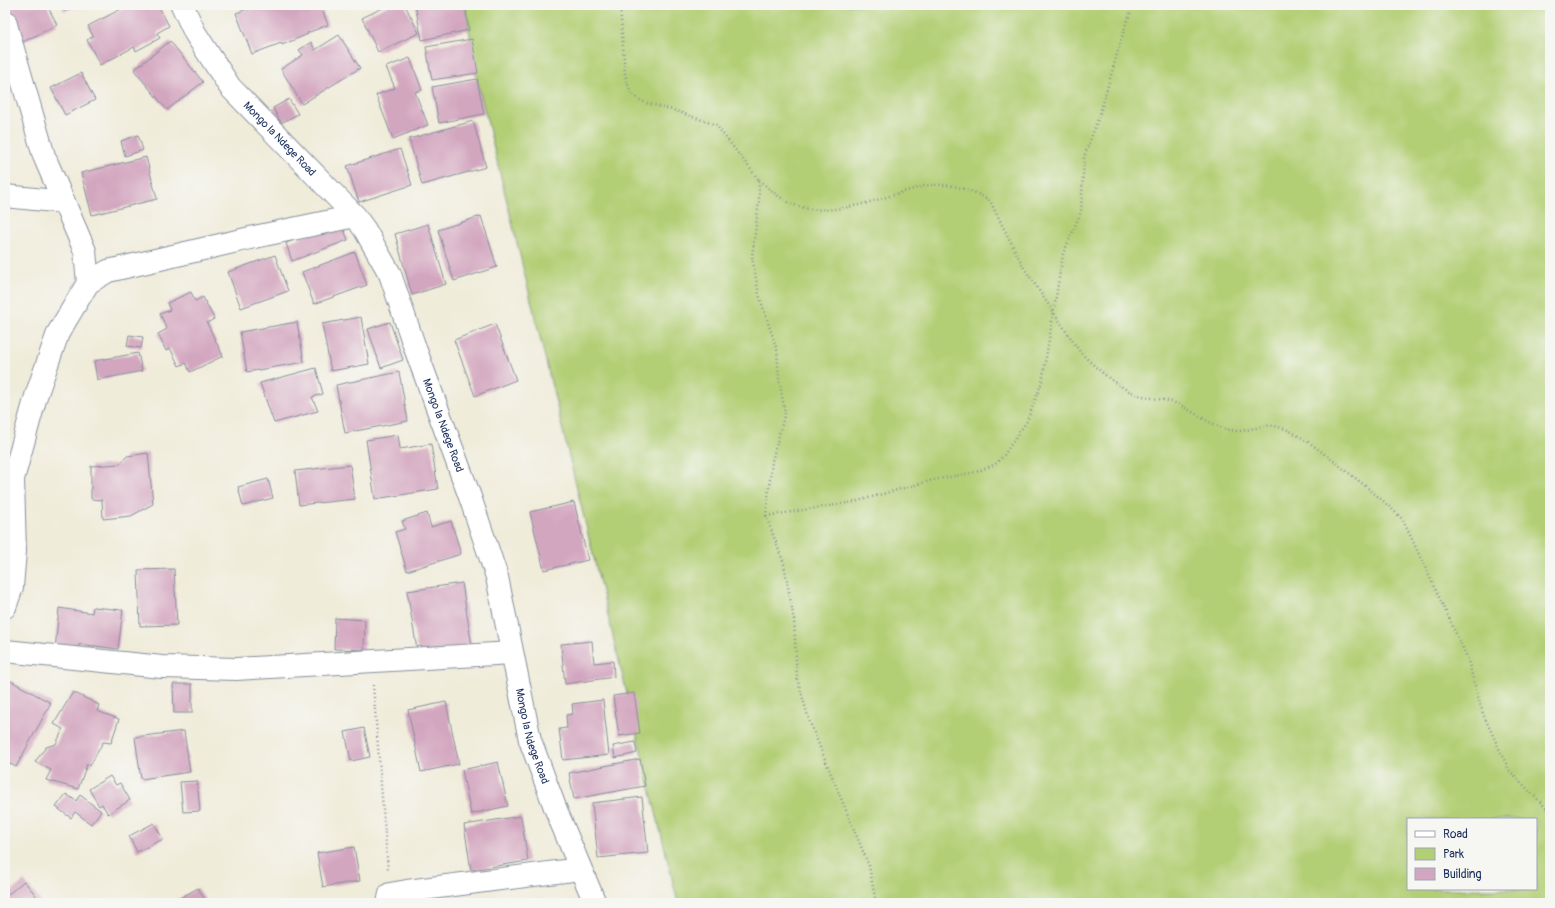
<svg xmlns="http://www.w3.org/2000/svg" width="1555" height="908" viewBox="0 0 1555 908" font-family="Pangolin,sans-serif">
<style>
.green{fill:#b3cf76;stroke:#677f6a;fill-rule:evenodd}
.building{fill:#d3a6bf}
.lines{fill:none;stroke-linecap:round;stroke-linejoin:round}
.minor-casing{stroke:#868e9c;stroke-width:24}
.path{stroke:#868e9c;stroke-width:2.5;stroke-dasharray:1 3;stroke-linecap:butt}
.minor{stroke:#fff;stroke-width:22}
.labels{text-anchor:middle;stroke-width:4;stroke-linejoin:round;paint-order:stroke}
.street-label{font-size:11px;fill:#1b2f5e;stroke:#f6f6f2}
</style>
<rect width="100%" height="100%" fill="#f6f6f2"/>
<filter id="ink" filterUnits="userSpaceOnUse"><feTurbulence type="fractalNoise" baseFrequency=".025" numOctaves="2"/><feDisplacementMap in="SourceGraphic" scale="8" xChannelSelector="R" yChannelSelector="G"/><feConvolveMatrix kernelMatrix="1 2 1 2 8 2 1 2 1" color-interpolation-filters="sRGB"/></filter>
<filter id="wash" filterUnits="userSpaceOnUse"><feTurbulence type="fractalNoise" baseFrequency=".012" numOctaves="4" result="noise"/><feDisplacementMap in="SourceGraphic" scale="16" xChannelSelector="R" yChannelSelector="G"/><feGaussianBlur stdDeviation="0.9" result="paint"/><feColorMatrix in="noise" values="0 0 0 0 0 0 0 0 0 0 0 0 0 0 0 0 0 1.4 0 .05"/><feComposite in="paint" operator="in"/></filter>
<g filter="url(#wash)">
<rect width="100%" height="100%" fill="#f0ecda"/>
<path class="green" d="M465,5h1085v898h-872l-201,-824zM1408,819h128v70h-128z"/>
<g id="blocks">
<path class="building" d="M5,5h42l10,20 -38,19 -14,-27z
M62,5h20l-18,6z
M129,5h29l11,21 -12,7 3,5 -24,13 -2,-4 -34,18 -13,-25 6,-4 -5,-10z
M258,5h62l8,20 -21,8 1,1 -26,11 -1,-2 -29,11 -16,-41z
M389,5h16l14,28 -41,19 -16,-34z
M415,5h50l4,25 -47,10z
M339,35l21,33 -58,36 -21,-35 22,-14 -4,-5 12,-8 4,8z
M472,39l6,34 -46,7 -6,-33z
M170,41l33,41 -36,28 -33,-40z
M410,58l12,32 -7,2 13,33 -35,14 -17,-44 19,-7 -9,-21z
M81,73l14,27 -30,15 -14,-27z
M477,79l7,35 -45,9 -7,-36z
M289,99l9,15 -17,9 -8,-15z
M473,121l13,46 -64,18 -13,-46z
M138,135l5,15 -18,6 -4,-15z
M400,149l12,36 -53,17 -12,-36z
M146,157l11,42 -65,16 -11,-42z
M481,216l16,51 -43,14 -16,-51z
M341,222l7,18 -56,21 -6,-18z
M428,224l18,60 -34,11 -17,-61z
M355,252l12,33 -53,19 -12,-32z
M275,255l13,36 -47,17 -13,-36z
M191,292l4,9 8,-4 11,22 -7,4 16,33 -33,16 -4,-9 -7,3 -9,-18 -4,3 -8,-17 9,-5 -7,-15 10,-4 -3,-7z
M361,317l8,47 -38,7 -9,-47z
M297,322l7,40 -57,10 -7,-40z
M390,322l13,38 -22,8 -13,-39z
M495,324l21,56 -41,16 -21,-56z
M129,335l14,2 -2,11 -14,-2z
M138,353l4,18 -45,9 -3,-19z
M316,368l7,26 -11,3 6,14 -44,12 -14,-40z
M399,372l9,49 -63,12 -9,-48z
M398,435l2,14 31,-5 7,45 -63,10 -9,-59z
M148,453l5,51 -22,12 -28,3 -1,-19 -11,-1v-33l29,-2 7,-8z
M350,465l5,34 -56,6 -4,-34z
M268,479l5,19 -30,8 -5,-19z
M574,502l14,58 -44,10 -14,-58z
M427,513l4,14 20,-6 10,33 -54,17 -12,-39 10,-3 -3,-8z
M174,569l3,56 -37,1 -2,-56z
M462,583l11,70 -54,8 -12,-70z
M93,607l30,3 -5,39 -39,-5 -1,9 -23,-3 4,-42 33,5z
M335,618l30,2 -1,30 -30,-1z
M592,641l2,22 19,-2 1,16 -49,7 -4,-40z
M11,681l40,22 -35,64 -11,-6v-68z
M173,684h19v29h-18z
M73,692l26,13 -2,6 22,8 -8,24 -8,-1 -13,24 -3,-2 -9,25 -32,-9 5,-10 -16,-8 11,-15 10,-3 7,-15 -9,-5z
M634,693l6,40 -21,3 -6,-40z
M603,700l6,55 -46,5 -4,-31 8,-1 -1,-13 7,-1 -1,-10z
M446,702l13,62 -38,8 -13,-62z
M364,728l6,29 -19,4 -6,-29z
M184,731l6,41 -49,7 -6,-42z
M635,742l2,11 -22,5 -2,-12z
M640,759l5,27 -71,13 -5,-26z
M498,762l10,44 -37,8 -9,-44z
M110,776l6,9 4,-2 10,17 -22,14 -6,-10 -3,2 -10,-17z
M197,781l3,30 -17,1 -3,-30z
M66,794l10,7 4,-6 21,16 -10,13 -16,-12 -4,6 -15,-11z
M642,797l6,56 -50,5 -6,-55z
M521,816l7,45 -57,9 -7,-45z
M154,823l9,16 -26,13 -8,-16z
M354,847l6,34 -37,6 -6,-34z
M24,881l18,22h-37v-6z
M198,888l9,15h-36z"/>
</g>
</g>
<g filter="url(#ink)">
<use href="#blocks" fill-opacity="0" stroke="#868e9c" stroke-width="1"/>
<g class="lines">
<defs>
<g id="minor">
<path id="s1" d="M182,5l13,28 35,54 125,129 10,14 25,44 25,74 55,149 27,80 33,163 26,70 39,93"/>
<path d="M5,21l39,135 41,95 3,32"/>
<path d="M5,196l59,6"/>
<path d="M5,607l7,-20 3,-36 -2,-72 23,-83 22,-63 30,-50 20,-12 151,-35 96,-20"/>
<path d="M5,651l157,16 74,2 276,-16"/>
<path d="M388,903l2,-9 17,-3 173,-22"/>
</g>
</defs>
<use href="#minor" class="minor-casing"/>
<path class="path" d="M620,5l5,70 5,16 8,8 9,4 26,7 43,15 43,55v21l-7,56 7,38 18,55 2,29 6,34 -13,48 -6,55 18,48 10,56 3,58 13,45 59,143 7,37
M759,180c14,12 28,25 46,28 34,6 67,-7 98,-16 9,-2 18,-6 27,-7 20,-2 44,5 60,16l34,67 56,84c15,15 39,37 59,43 13,4 28,4 41,10 18,9 36,25 58,26 12,0 24,-7 36,-5 21,3 46,25 62,37 23,18 47,36 67,57l64,137 16,57 26,56 41,42
M766,516l88,-14 79,-22 43,-8 15,-6 6,-3 7,-8 23,-34 15,-39 21,-128 18,-42 3,-55 16,-44 25,-86 8,-22
M373,685l15,186"/>
<use href="#minor" class="minor"/>
</g>
</g>
<g class="labels">
<g class="street-label">
<text dy="4" stroke="none"><textPath href="#s1" startOffset="167">Mongo la Ndege Road</textPath></text>
<text dy="4" stroke="none"><textPath href="#s1" startOffset="503">Mongo la Ndege Road</textPath></text>
<text dy="4" stroke="none"><textPath href="#s1" startOffset="827">Mongo la Ndege Road</textPath></text>
</g>
</g>
<rect width="1555" height="908" fill="none" stroke="#f6f6f2" stroke-width="20"/>
<rect x="1407" y="818" width="130" height="72" fill="#f6f6f2" stroke="#9ea6b7"/>
<rect x="1415" y="831" width="20" height="6" fill="#ffffff" stroke="#9ea6b7"/>
<text x="1443" y="838" font-size="12" fill="#1b2f5e">Road</text>
<rect x="1415" y="848" width="20" height="12" fill="#b3cf76" stroke="#9ea6b7"/>
<text x="1443" y="858" font-size="12" fill="#1b2f5e">Park</text>
<rect x="1415" y="868" width="20" height="12" fill="#d3a6bf" stroke="#9ea6b7"/>
<text x="1443" y="878" font-size="12" fill="#1b2f5e">Building</text>
</svg>
